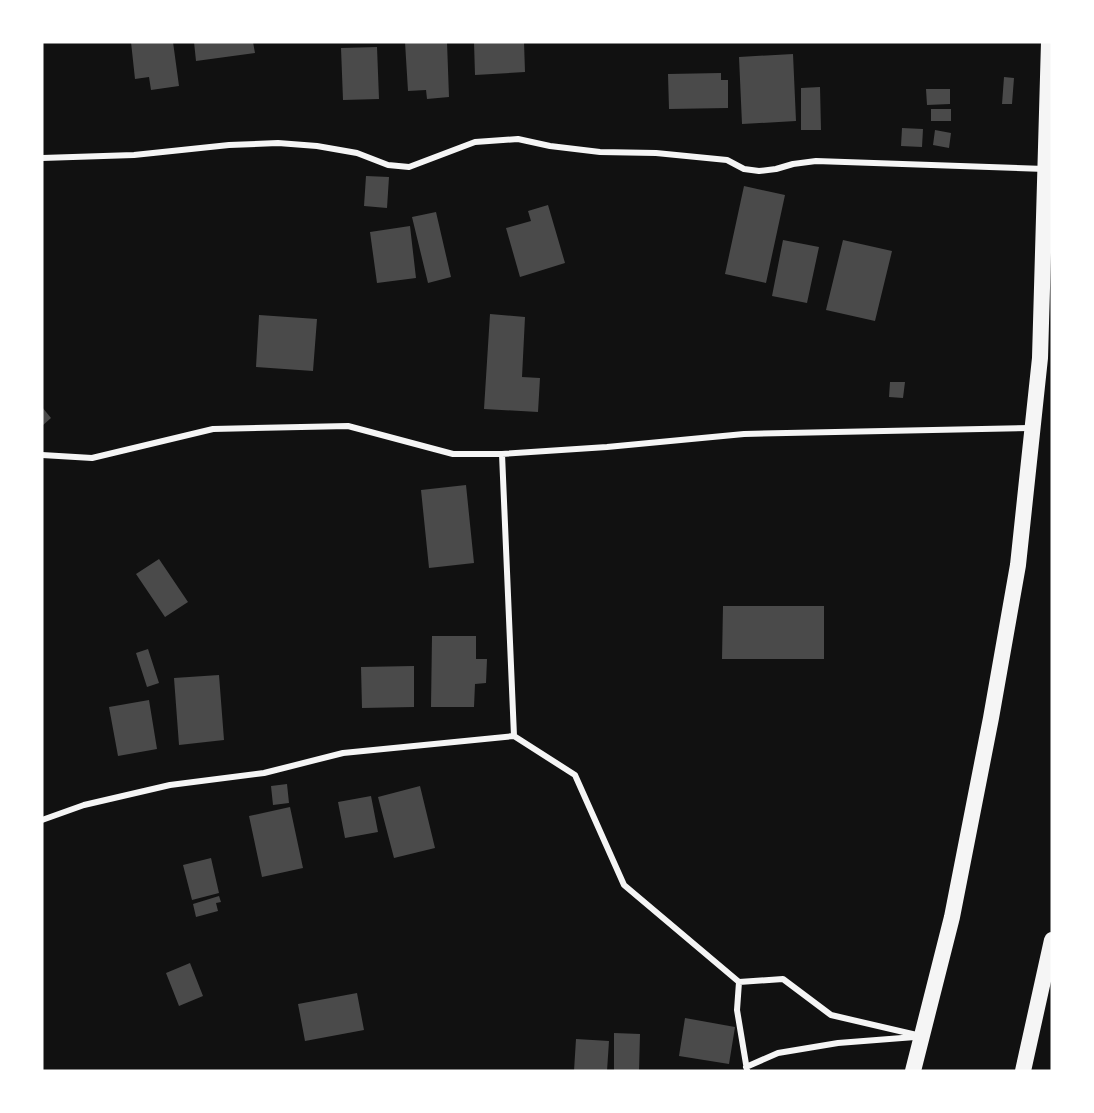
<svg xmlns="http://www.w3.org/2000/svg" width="1094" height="1113" viewBox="0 0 1094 1113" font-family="'Space Grotesk',sans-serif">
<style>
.building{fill:#4a4a4a}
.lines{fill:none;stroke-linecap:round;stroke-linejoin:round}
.minor{stroke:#f5f5f5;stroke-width:6}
.trunk{stroke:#f5f5f5;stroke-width:16}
</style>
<rect width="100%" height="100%" fill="#111"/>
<path class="building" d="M131,42h42l6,44 -28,4 -2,-13 -14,2z
M194,42h59l2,11 -59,8z
M405,42h42l2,55 -22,2 -1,-9 -18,1z
M474,42h50l1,30 -50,3z
M377,47l2,52 -36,1 -2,-52z
M793,54l3,67 -54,3 -3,-67z
M721,73v7h7v28l-59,1 -1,-35z
M1004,77l10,1 -2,26h-10z
M820,87l1,43h-20v-42z
M926,89h24v15l-23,1z
M931,109h20v12h-20z
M902,128l21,1 -1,18 -21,-1z
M935,130l16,3 -2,15 -16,-3z
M366,176l23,1 -2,31 -23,-2z
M744,186l41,9 -19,88 -41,-9z
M548,205l17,58 -45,14 -14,-49 25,-7 -3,-10z
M436,212l15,65 -23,6 -16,-66z
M410,226l6,52 -39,5 -7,-51z
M783,240l36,7 -12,56 -35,-7z
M843,240l49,11 -17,70 -49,-11z
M490,314l35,3 -3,60 18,1 -2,34 -54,-3z
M259,315l58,4 -4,52 -57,-4z
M890,382h15l-2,16 -14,-1z
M42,407l9,11 -9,8z
M466,485l8,78 -45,5 -8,-78z
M159,559l29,43 -23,15 -29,-43z
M723,606h101v53h-102z
M432,636h44v23h11l-1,24 -11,1 -1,23h-43z
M148,649l11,34 -12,4 -11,-34z
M414,666v41l-52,1 -1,-41z
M219,675l5,65 -45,5 -5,-67z
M149,700l8,49 -39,7 -9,-49z
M287,784l2,19 -16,2 -2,-19z
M420,786l15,62 -41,10 -16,-61z
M371,796l7,36 -33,6 -7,-36z
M290,807l13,61 -41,9 -13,-61z
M211,858l8,35 -27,7 -9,-35z
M219,896l2,6 -5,1 2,8 -22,6 -3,-13z
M190,963l13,33 -24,10 -13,-33z
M357,993l7,37 -59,11 -7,-37z
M685,1018l50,9 -6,37 -50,-8z
M614,1033l26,1 -1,37h-25z
M576,1039l33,2 -2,30h-33z"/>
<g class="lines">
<path class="minor" d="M42,158l92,-3 95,-10 49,-2 39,3 40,7 31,12 21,2 66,-25 43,-3 32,7 50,6 56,1 71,7 17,9 15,2 17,-2 17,-5 23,-3 229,8
M502,454l12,282 61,39 49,110 115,97 44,-3 48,36 90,21
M42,455l50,3 121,-29 135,-3 105,28h49l105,-7 137,-13 286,-6
M42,820l42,-15 86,-20 94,-12 79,-20 171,-17
M739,982l-2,28 10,60
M746,1067l32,-14 60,-10 77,-6"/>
<path class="trunk" d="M913,1071l39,-154 39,-199 27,-153 22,-207 9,-316
M1023,1071l29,-131"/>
</g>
<rect width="1094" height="1113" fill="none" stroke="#ffffff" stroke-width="87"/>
</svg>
